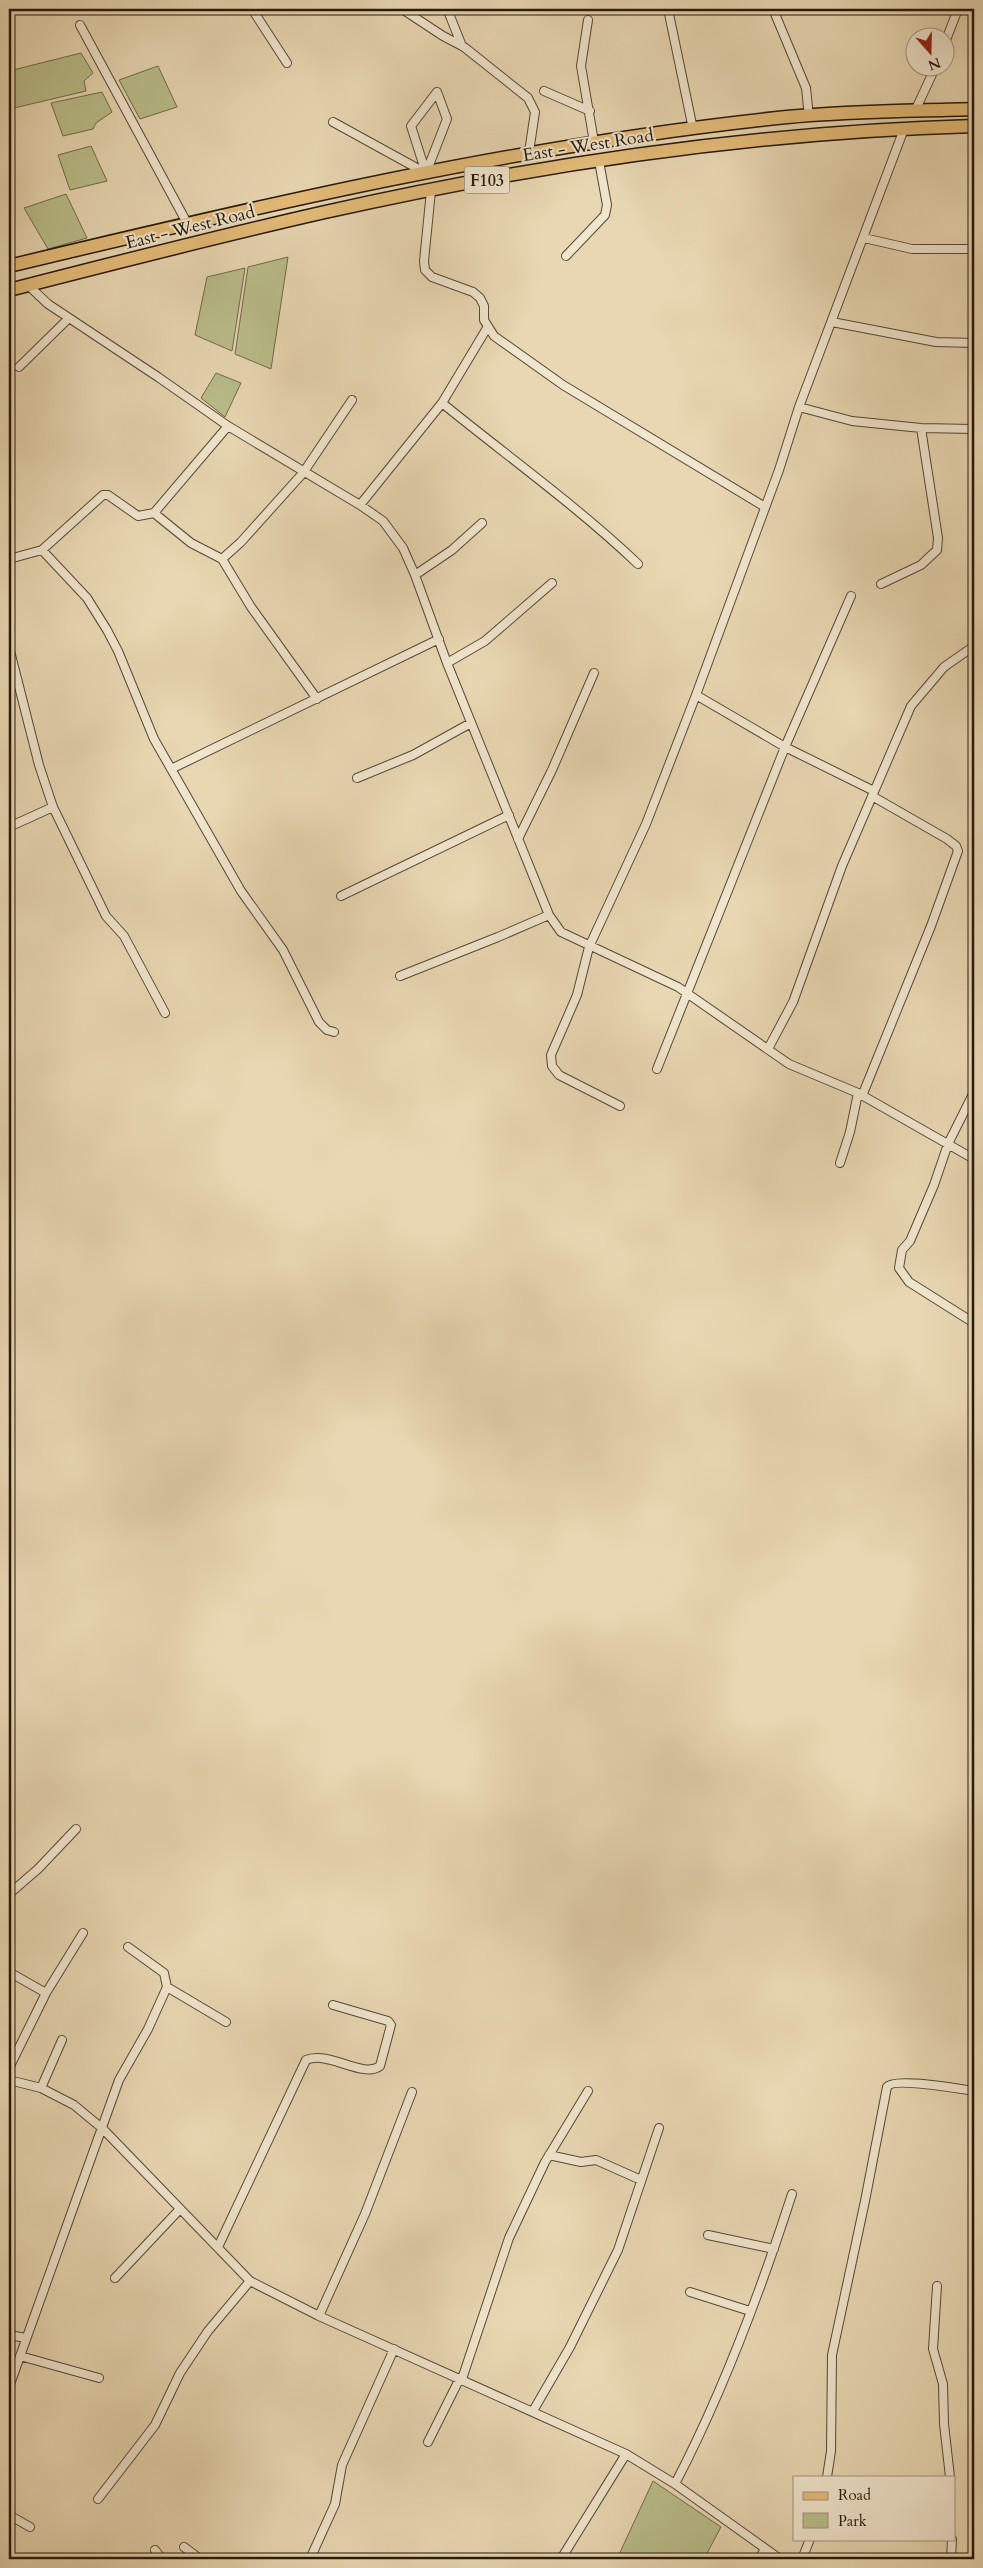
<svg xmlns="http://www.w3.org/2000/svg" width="983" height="2568" viewBox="0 0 983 2568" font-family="Cardo,serif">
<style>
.green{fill:#b9bd8a;stroke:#706a4b}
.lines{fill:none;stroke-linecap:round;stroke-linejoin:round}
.minor-casing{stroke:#564836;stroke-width:10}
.primary-casing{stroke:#26180c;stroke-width:15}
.minor{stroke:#f0e5cd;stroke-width:8}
.primary{stroke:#e4bc79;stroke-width:12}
.labels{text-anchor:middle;stroke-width:4;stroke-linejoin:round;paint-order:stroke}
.shield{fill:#f0e5cd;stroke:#635646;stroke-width:1}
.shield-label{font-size:16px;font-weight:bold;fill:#26180c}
.street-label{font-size:18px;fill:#26180c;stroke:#f0e5cd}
</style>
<rect width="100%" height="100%" fill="#e8d7b2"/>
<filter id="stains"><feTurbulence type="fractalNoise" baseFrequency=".004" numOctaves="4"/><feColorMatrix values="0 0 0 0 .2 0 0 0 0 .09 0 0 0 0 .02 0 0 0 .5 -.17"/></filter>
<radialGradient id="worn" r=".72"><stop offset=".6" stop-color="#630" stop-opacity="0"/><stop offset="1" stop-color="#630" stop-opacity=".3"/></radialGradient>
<path class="green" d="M81,53l12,20 -9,8 2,10 -76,18 -1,-38z
M158,66l19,41 -37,12 -21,-39z
M102,92l10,20 -16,11 -3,6 -30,7 -12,-33z
M91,146l16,35 -37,9 -12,-35z
M66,194l21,44 -39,11 -24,-41z
M288,257l-17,112 -36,-15 13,-87z
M245,268l-13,83 -37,-16 12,-58z
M216,373l25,10 -16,34 -24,-19z
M653,2481l68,46 -17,32h-87z"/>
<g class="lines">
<defs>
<path id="minor" d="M252,9l35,54
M402,9l41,27 21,11 64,51 7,14 -6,40
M451,9l-3,2 14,35
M668,9l25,120
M773,9l33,79 3,29
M588,20l-7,46 13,76
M80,25l107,198
M946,40l12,-31
M544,91l46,20
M437,92l10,27 -21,54 -15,-47z
M915,111l20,-43
M333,122l91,50
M431,191l-7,70 1,9 7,7 41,15 7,6 4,8v14l10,16 69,49 202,122
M864,238l48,11h62
M566,256l39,-41 2,-10 -8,-44
M28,285l20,19 110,73 70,49 132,79 23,16 20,27 12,27 32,88 102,252 12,17 117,55 111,77 69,29 116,66
M832,322l104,20 38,1
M19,367l50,-49
M442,403c65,53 135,103 196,161
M799,407l53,14 69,7 53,1
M360,505l82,-102 45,-75
M154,513l37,30 31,16
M42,550l45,48 20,32 11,21 36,88 87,152 42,59 36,72 8,8 7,2
M9,559l33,-9 61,-55h5l30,21 16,-3 74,-87
M415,575l37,-25 30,-27
M881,584l40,-19 16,-15 1,-12 -17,-110
M9,647l30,118 14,42 53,109 18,20 41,77
M447,663l38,-22 67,-58
M696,695l89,52 89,44
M317,699l-66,-92 -29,-48 19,-17 62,-69 49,-73
M171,769l268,-130
M357,778l56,-23 58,-32
M9,827l44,-20
M518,839l34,-69 42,-97
M341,896l168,-81
M400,976l98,-39 51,-22
M768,1049l25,-47 49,-136 69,-160 33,-39 30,-21
M657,1069l128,-322 66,-151
M974,1092l-26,52 -14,41 -24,56 -8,9 -3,18 10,14 65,41
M862,1096l69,-170 27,-75 -2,-5 -9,-7 -75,-43
M620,1106l-61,-31 -7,-9 -1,-11 26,-60 12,-48 57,-123 50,-129 83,-225 20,-63 105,-278
M840,1163l10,-31 8,-39
M9,1894l29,-25 38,-40
M9,1972l37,21
M167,1987l59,35
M9,2068l37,-75 37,-60
M9,2080l32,8 33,17 29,24 147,152 69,35 307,138 49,30 105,75
M41,2088l21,-48
M549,2155l32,7 15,-2 45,20
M708,2235l66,14
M218,2247l88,-187c22,-10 57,19 74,6l11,-41 -3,-4 -55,-16
M115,2278l65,-69
M937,2286l-4,63 10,35 1,40 6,53
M690,2292l60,19
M319,2316l46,-102 47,-122
M9,2335l17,3
M20,2356l79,22
M462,2379l47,-141 36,-76 43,-71
M9,2387l110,-307 29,-51 19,-42 -3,-14 -36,-26
M533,2411l37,-64 48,-97 41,-122
M428,2442l32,-64
M827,2477l4,-26 1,-96 33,-154 22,-114c6,-10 73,2 87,4
M675,2484c48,-92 85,-191 117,-290
M98,2499l57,-74 25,-52 28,-42 42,-50
M9,2515l21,12
M184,2547l16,12
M155,2550l7,9
M310,2559l25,-55 7,-39 52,-116
M561,2559l65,-105
M759,2559l6,-10
M802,2559l8,-20
M951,2559l1,-20"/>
<path id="primary" d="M9,266c257,-62 515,-122 778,-149 62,-6 125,-6 187,-8
M9,290c105,-27 210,-54 316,-78 213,-48 431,-80 649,-86"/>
</defs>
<use href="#minor" class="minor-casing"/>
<use href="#primary" class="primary-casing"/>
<use href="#minor" class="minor"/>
<use href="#primary" class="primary"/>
</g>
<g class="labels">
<rect class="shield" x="464.5" y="166.5" width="45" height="27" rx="4"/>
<g class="shield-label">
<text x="487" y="186">F103</text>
</g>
<g class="street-label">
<text transform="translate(588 145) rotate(-9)" y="6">East - West Road</text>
<text transform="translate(190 227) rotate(-14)" y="6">East - West Road</text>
</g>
</g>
<rect width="983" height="2568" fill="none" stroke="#e8d7b2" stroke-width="30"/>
<rect x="10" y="10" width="963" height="2548" fill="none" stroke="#26180c" stroke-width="2.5"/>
<rect x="15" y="15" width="953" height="2538" fill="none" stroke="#26180c"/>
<rect x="793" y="2476" width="162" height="65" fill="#f0e5cd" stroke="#9f9380"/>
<rect x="803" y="2492" width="25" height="8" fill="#e4bc79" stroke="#9f9380"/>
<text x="838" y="2500" font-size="15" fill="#26180c">Road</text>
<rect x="803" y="2513" width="25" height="15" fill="#b9bd8a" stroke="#9f9380"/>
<text x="838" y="2526" font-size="15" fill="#26180c">Park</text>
<g transform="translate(930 52) rotate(160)"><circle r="24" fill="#f0e5cd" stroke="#9f9380"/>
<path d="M0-4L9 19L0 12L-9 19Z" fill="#8f2418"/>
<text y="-8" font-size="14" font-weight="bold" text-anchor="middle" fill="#26180c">N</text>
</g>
<rect width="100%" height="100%" filter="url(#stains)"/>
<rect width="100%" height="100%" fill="url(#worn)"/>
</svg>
